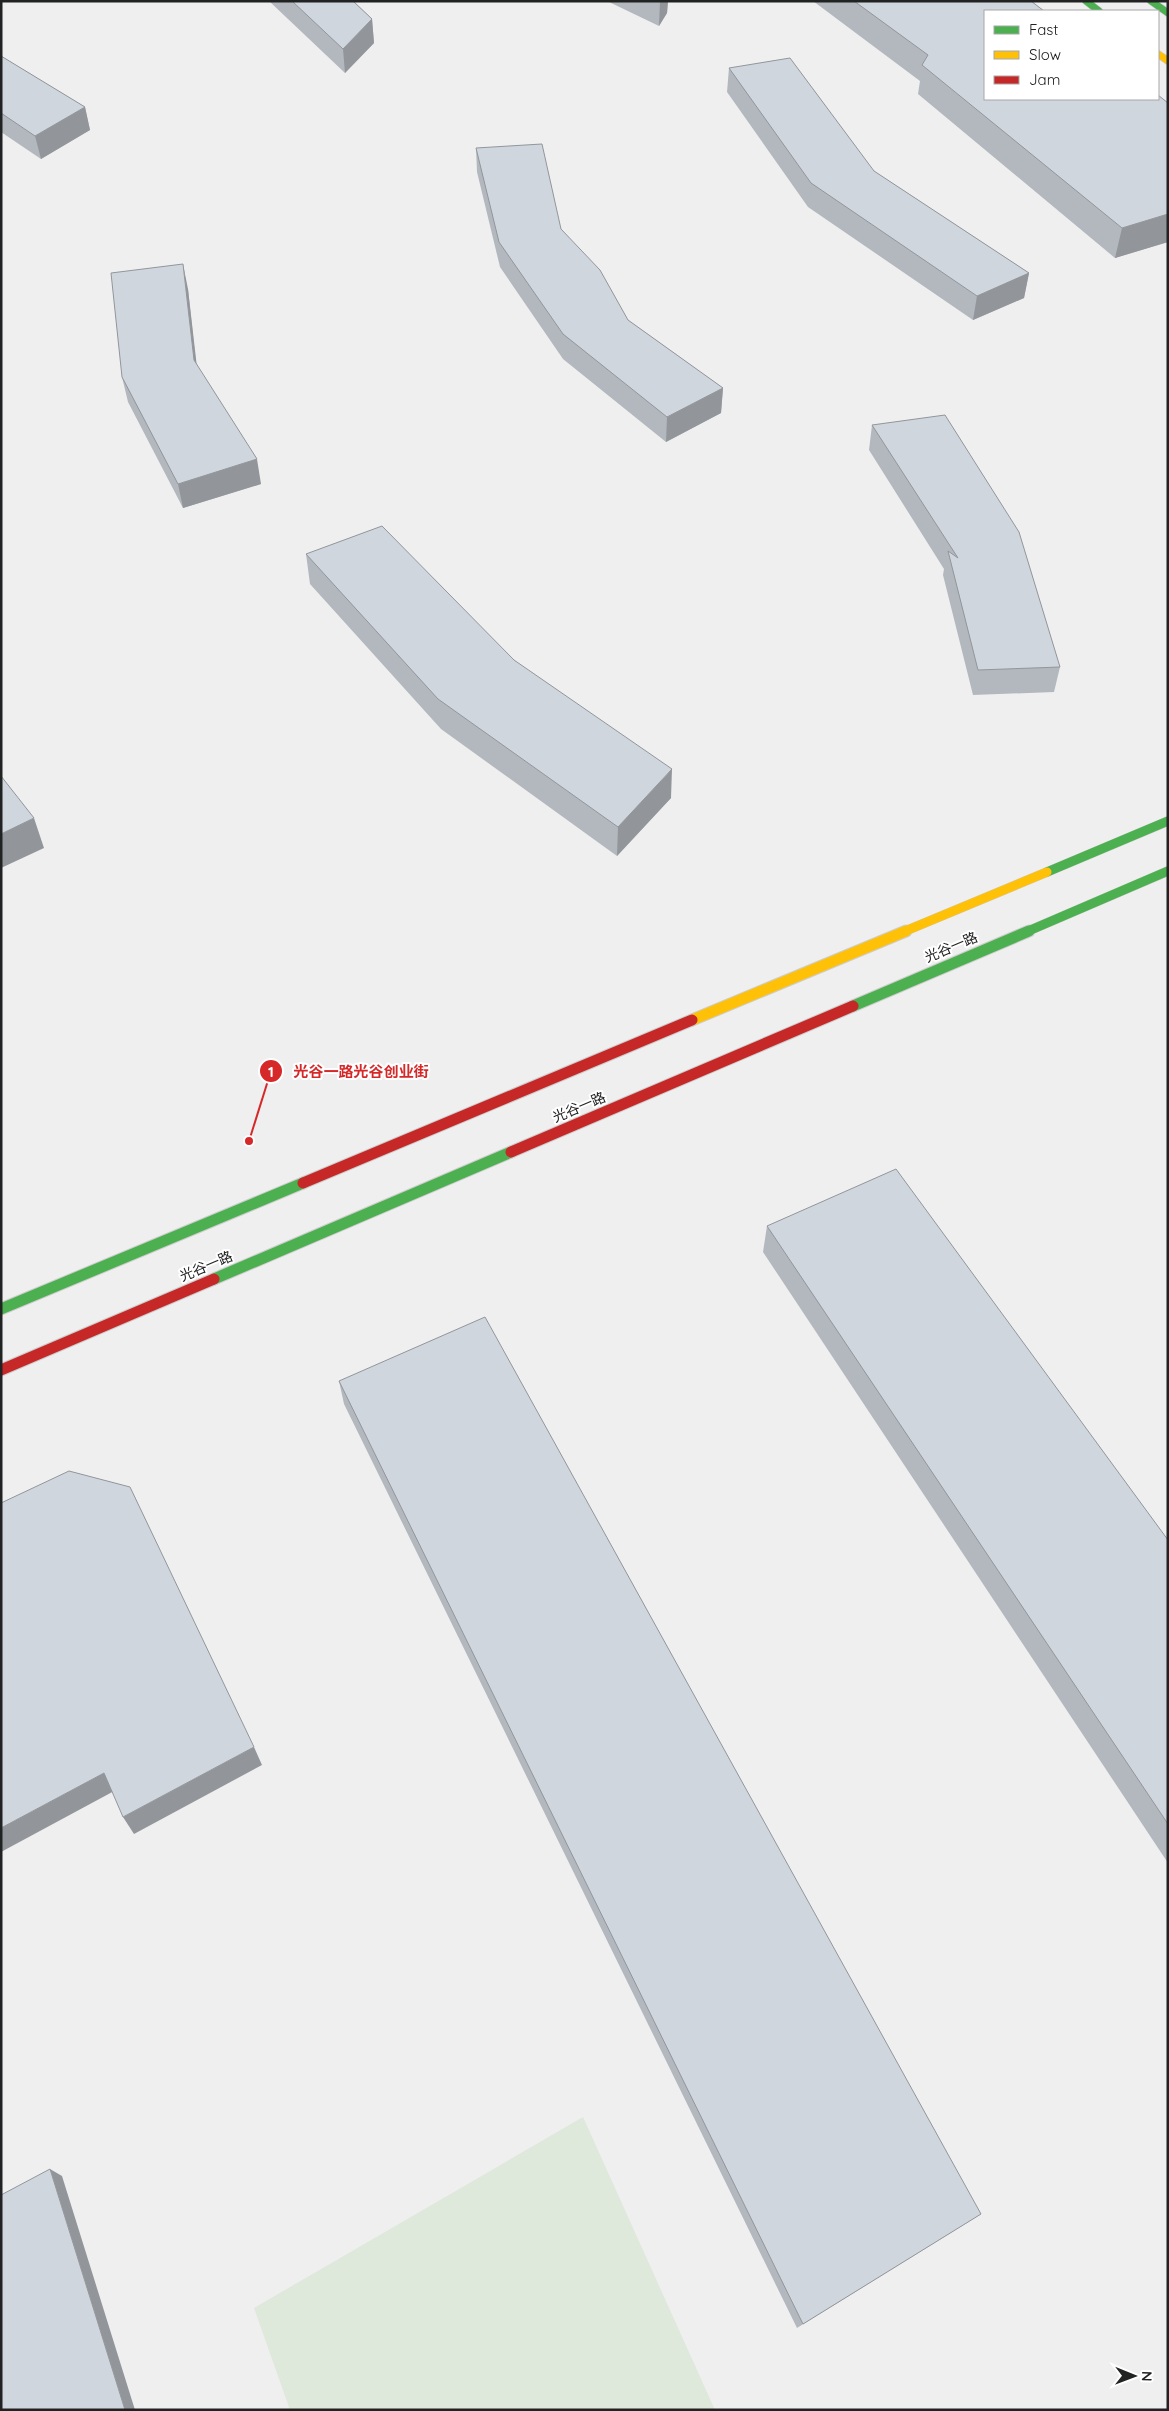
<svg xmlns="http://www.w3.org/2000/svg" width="1169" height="2411" viewBox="0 0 1169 2411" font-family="Quicksand,'Noto Sans SC',sans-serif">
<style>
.green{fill:#dee8db}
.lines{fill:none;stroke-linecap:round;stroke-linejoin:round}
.fast-far2-casing{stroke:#cdcdcd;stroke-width:8}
.fast-far1-casing{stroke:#cdcdcd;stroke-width:10}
.fast-casing{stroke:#cdcdcd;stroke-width:13}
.slow-far2-casing{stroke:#cdcdcd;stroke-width:8}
.slow-far1-casing{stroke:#cdcdcd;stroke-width:10}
.slow-casing{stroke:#cdcdcd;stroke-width:13}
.jam-casing{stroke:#cdcdcd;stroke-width:13}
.fast-far2{stroke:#4caf50;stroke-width:7}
.fast-far1{stroke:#4caf50;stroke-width:9}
.fast{stroke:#4caf50;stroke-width:11}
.slow-far2{stroke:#ffc107;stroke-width:7}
.slow-far1{stroke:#ffc107;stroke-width:9}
.slow{stroke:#ffc107;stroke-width:11}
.jam{stroke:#c62828;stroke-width:11}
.wall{fill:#b3b8be}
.shaded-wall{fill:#92969b}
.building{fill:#d0d6dd;stroke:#92969b}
.labels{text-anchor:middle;stroke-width:4;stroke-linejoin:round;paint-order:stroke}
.street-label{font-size:14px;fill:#212222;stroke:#fff}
.leader{fill:none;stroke:#d62828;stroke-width:2}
.callout-dot{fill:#d62828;stroke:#fff;stroke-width:2}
.mark-label{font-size:15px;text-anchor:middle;font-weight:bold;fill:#fff}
.callout-label{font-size:15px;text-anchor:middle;font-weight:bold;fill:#d62828;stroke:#fff;stroke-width:4;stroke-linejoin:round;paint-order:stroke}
</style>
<rect width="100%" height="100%" fill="#efeff0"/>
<path class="green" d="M583,2117l132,293h-425l-36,-102z"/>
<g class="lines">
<defs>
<path id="fast-far2" d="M1086,1l13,10
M1151,1l17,12"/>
<path id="fast-far1" d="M1047,872l121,-51
M1026,932l142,-61"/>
<path id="fast" d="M853,1006l176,-75
M214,1279l297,-127
M1,1309l302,-126"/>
<path id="slow-far2" d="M1158,54l10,7"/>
<path id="slow-far1" d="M903,932l144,-60"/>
<path id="slow" d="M692,1020l214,-89"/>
<path id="jam" d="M511,1152l342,-146
M303,1183l389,-163
M1,1370l213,-91"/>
</defs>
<use href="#fast-far2" class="fast-far2-casing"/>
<use href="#fast-far1" class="fast-far1-casing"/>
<use href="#fast" class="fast-casing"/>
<use href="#slow-far2" class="slow-far2-casing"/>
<use href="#slow-far1" class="slow-far1-casing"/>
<use href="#slow" class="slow-casing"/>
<use href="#jam" class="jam-casing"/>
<use href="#fast-far2" class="fast-far2"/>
<use href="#fast-far1" class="fast-far1"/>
<use href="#fast" class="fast"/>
<use href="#slow-far2" class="slow-far2"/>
<use href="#slow-far1" class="slow-far1"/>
<use href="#slow" class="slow"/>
<use href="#jam" class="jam"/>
</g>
<path class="wall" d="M269,1h84l19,18 2,24 -29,30z
M607,1h61l-1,12 -8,13z
M813,1h218l137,102v139l-53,16 -197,-164 2,-13z
M1,56l84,51 5,23 -49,29 -40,-27z
M729,68l145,103 155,102 -5,25 -51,22 -165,-113 -81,-115z
M476,148l85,81 67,91 95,68 -2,25 -55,29 -103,-83 -63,-92 -23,-95z
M188,289l8,74 65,121 -78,24 -55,-106 -6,-25z
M872,425l188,242 -6,25 -81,3 -30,-120 1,-6 -75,-119z
M306,554l208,106 157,138 -54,58 -176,-127 -131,-145z
M767,1226l401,314v323l-405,-611z
M339,1381l642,833 -184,114 -453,-924z"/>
<path class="shaded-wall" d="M660,1h8l-1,12 -8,13z
M372,19l2,24 -29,30 -2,-24z
M85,107l5,23 -49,29 -6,-23z
M1168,214v28l-53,16 7,-30z
M183,264l5,25 11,96 -5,-25z
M1029,273l-5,25 -51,22 4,-24z
M723,388l-2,25 -55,29 1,-25z
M257,459l4,25 -78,24 -5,-24z
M672,769l-1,29 -54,58 1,-29z
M34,818l10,30 -43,20v-34z
M254,1747l8,18 -128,69 -11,-17z
M104,1773l12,17 -115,62v-24z
M50,2169l12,7 73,234h-10z"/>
<path class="building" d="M292,1h61l19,18 -29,30z
M854,1h177l13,10h-59v88h173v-4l10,8v111l-46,14 -200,-163 6,-10z
M1,56l84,51 -50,29 -34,-23z
M790,58l84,113 155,102 -52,23 -166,-113 -82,-115z
M542,144l19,85 39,41 28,50 95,68 -56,29 -104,-83 -64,-92 -23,-94z
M183,264l11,96 63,99 -79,25 -56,-107 -11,-104z
M945,415l74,117 41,135 -82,3 -30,-119 10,7 -86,-133z
M382,526l132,134 158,109 -54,58 -180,-128 -132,-145z
M1,776l33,42 -33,16z
M896,1169l272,371v284l-401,-598z
M485,1317l496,897 -178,110 -464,-943z
M69,1471l61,16 124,260 -131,70 -19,-44 -103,55v-325z
M50,2169l75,241h-124v-215z"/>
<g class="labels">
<g class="street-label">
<text transform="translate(951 947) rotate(-23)" y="5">光谷一路</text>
<text transform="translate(579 1107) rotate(-23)" y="5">光谷一路</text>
<text transform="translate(206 1266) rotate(-23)" y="5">光谷一路</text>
</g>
</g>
<path class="leader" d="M249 1141L271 1071"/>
<g class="callout-dot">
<circle cx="249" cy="1141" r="5"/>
<circle cx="271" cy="1071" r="12"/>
</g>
<g class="mark-label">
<text x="271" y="1077">1</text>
</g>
<g class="callout-label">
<text x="361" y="1077">光谷一路光谷创业街</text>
</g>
<rect width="1169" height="2411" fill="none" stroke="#212222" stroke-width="5"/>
<rect x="984" y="10" width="175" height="90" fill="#ffffff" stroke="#a6a7a7"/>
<rect x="994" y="26" width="25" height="8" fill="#4caf50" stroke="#a6a7a7"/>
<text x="1029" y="35" font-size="15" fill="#212222">Fast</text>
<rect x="994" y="51" width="25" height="8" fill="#ffc107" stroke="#a6a7a7"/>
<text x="1029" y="60" font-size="15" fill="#212222">Slow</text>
<rect x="994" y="76" width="25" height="8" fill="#c62828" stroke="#a6a7a7"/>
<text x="1029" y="85" font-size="15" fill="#212222">Jam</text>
<g transform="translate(1134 2376) rotate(91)" stroke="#ffffff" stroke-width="4" paint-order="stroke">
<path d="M0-4L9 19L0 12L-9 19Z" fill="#212222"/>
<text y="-8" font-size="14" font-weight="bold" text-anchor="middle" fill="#212222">N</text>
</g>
</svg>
